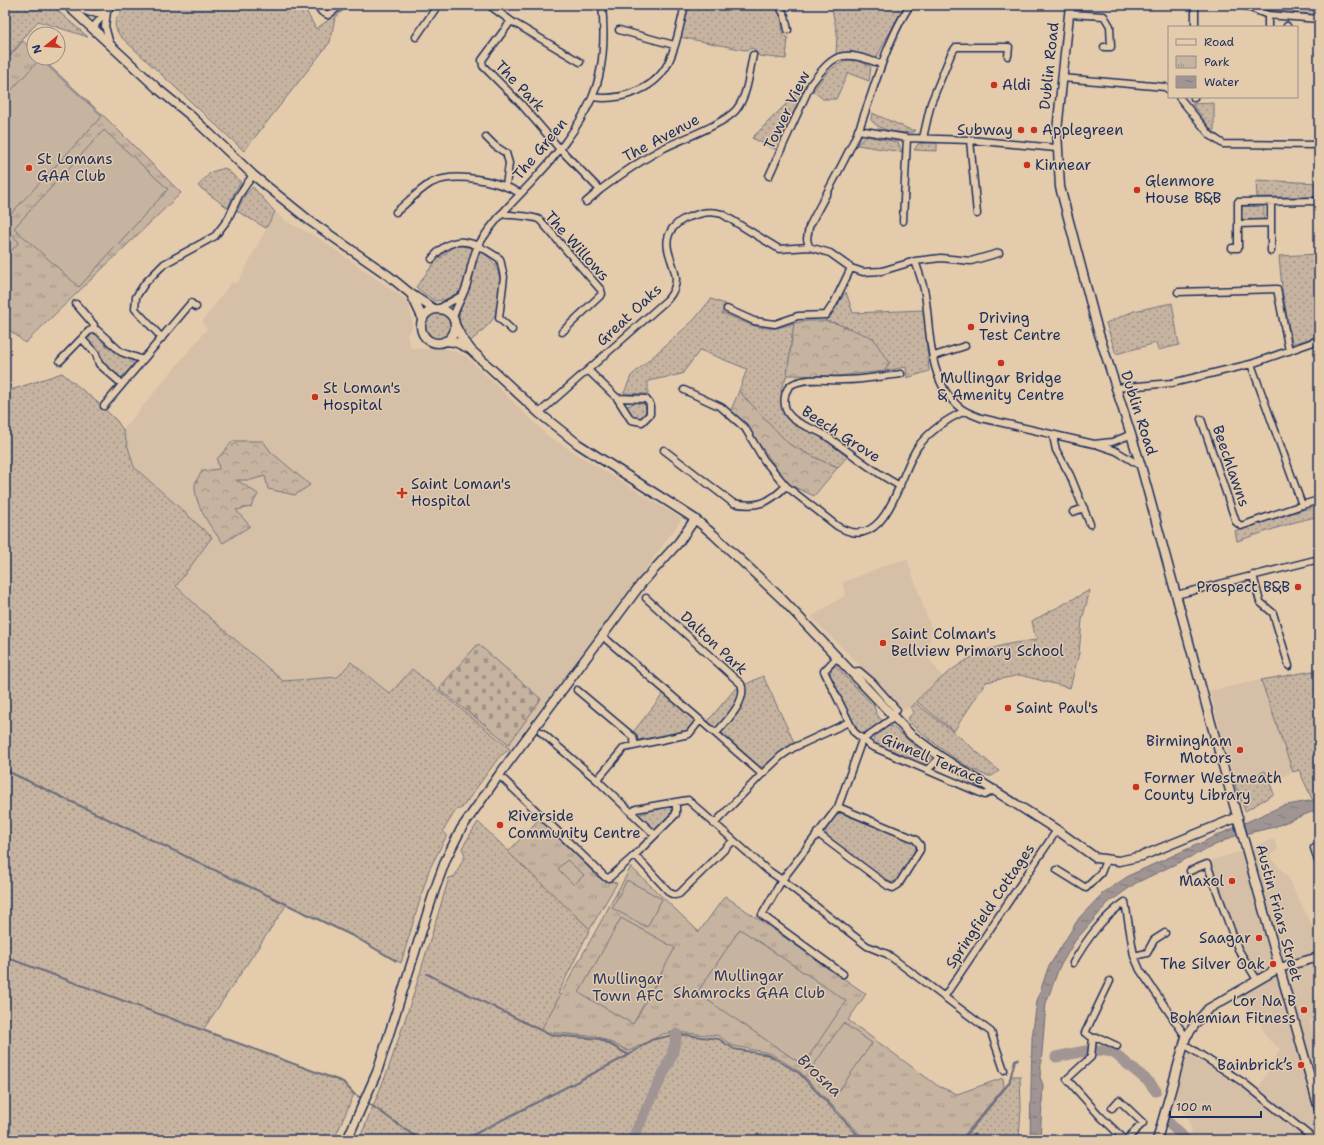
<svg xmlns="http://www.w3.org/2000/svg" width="1324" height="1145" viewBox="0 0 1324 1145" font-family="'Shantell Sans',sans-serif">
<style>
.built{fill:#d5bfa6}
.grass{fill:url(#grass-dots);stroke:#71727f}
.forest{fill:url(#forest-crowns);stroke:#71727f}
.cemetery{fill:url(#cemetery-stones);stroke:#71727f}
.park{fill:url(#park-tufts);stroke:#71727f}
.garden{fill:#c7b4a0;stroke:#71727f}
.water{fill:url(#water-ripples);stroke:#6b6c7d}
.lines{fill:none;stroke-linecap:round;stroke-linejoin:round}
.stream{stroke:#6b6c7d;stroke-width:2}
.river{stroke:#a09592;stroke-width:11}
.street-casing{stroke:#1b2f5e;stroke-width:9}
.secondary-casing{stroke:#1b2f5e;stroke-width:11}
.street{stroke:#e4cbac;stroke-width:6}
.secondary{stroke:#e4cbac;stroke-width:8}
.poi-dot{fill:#c8321e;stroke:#e4cbac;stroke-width:1.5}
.labels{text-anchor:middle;stroke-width:3;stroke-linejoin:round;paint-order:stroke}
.street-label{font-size:15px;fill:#1b2f5e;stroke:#e4cbac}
.poi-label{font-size:15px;fill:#1b2f5e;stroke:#e4cbac;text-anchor:start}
.park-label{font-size:15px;fill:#2c3c65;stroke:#e4cbac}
.water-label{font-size:16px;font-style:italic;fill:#2f3e66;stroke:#e4cbac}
</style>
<defs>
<pattern id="grass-dots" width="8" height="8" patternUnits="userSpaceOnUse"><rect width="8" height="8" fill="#c7b4a0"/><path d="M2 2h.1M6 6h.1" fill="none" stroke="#a19386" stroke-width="1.8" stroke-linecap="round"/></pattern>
<pattern id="forest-crowns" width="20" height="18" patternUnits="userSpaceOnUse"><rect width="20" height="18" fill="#c7b4a0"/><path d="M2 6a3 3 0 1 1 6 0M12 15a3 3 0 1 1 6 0" fill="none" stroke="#a19386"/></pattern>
<pattern id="cemetery-stones" width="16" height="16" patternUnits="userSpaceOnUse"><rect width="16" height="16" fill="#c7b4a0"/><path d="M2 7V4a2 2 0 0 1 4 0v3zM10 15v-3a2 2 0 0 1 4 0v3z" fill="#a19386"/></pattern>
<pattern id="park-tufts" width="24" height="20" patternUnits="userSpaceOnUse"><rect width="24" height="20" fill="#c7b4a0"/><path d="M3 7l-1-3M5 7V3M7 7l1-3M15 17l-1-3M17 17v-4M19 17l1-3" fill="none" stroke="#a19386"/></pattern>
<pattern id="water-ripples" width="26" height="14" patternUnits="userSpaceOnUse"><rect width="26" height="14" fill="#a09592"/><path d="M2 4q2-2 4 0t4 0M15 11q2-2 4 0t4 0" fill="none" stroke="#827a7a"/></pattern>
</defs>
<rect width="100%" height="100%" fill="#e4cbac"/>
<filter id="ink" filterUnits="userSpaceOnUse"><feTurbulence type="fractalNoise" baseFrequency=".025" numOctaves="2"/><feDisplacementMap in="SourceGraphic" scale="8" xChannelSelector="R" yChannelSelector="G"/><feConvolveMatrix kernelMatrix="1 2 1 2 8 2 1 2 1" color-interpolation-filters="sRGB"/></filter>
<g filter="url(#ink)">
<path class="built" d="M275,212l12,10 30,15 91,64 4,18v9l-5,7 4,13 37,1 18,7 82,80 134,83 -84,115 -88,115 -98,-80 -22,25 -39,-32 -13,15 -55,4 -83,-72 -25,-24 37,-48 -78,-70 -11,-37 84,-101 -5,-7 29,-39 7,-1z
M907,559l24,69 -3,30 14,18 -37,34 -94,-93 35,-22 -4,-12 49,-20z
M1261,680l32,92 -23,11 -5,-12 -30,13 -25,-93z
M1274,839l4,10 -8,7 18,22 31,62v77l-9,4 5,16 4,-4v107h-131l-2,-2 6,-7 -4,-14 -14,-14 13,-50 68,42 25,-46 -13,-11 -7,-15 -10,-10 -12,-19 23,-14 -21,-32 -12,-29 -18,-58 29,-9z"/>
<path class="grass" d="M5,5h46l37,32 -50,-16 -33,40z
M127,5h176l13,24 33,-24 -14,13 -5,24 -86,109 -124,-115c-10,-15 -3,-18 7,-31z
M689,5h86c6,9 8,18 7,29l6,4 -2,21 -27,-3 -6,-8 -8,2 -65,-13z
M835,5h66l2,3 -28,52 -24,-9 -15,4 1,-22 -5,-24z
M1257,5h62v10l-54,-5z
M849,60l11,1 11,6 -2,14 -21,-8 -12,26h-13l-10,-8c11,-15 17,-25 36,-31z
M806,84l-29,66 -25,-12z
M1214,103v30l-22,-29z
M872,113l39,17h5l-2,2c-14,2 -35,-1 -43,-12z
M865,136l33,6 4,10 -45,-7z
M926,143h11v8l-23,-1 4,-6z
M225,168l16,14 -7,11 -6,15 -30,-22 13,-14z
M1256,180l63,3v14h-62z
M253,187l22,25 -9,16 -29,-17 8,-16z
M1240,206h24v14h-24z
M454,246c43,-1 55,33 41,69 -2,7 -20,23 -26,27 -13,-22 -11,-28 -5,-52l-20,10 -10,1 -18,-14 19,-25z
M1319,254v82l-27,8 -10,-56 -3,-32z
M846,292l7,21 71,-3 5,61 -22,7 -1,-11 -21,4 4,-8 -51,-39 -13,-3z
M711,299l14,5 -3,9c28,11 42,22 72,10l-7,52 -6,14 2,20 7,11 34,19 23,18 -9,10 -16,-6 -34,-17 -49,-53 8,-22 -47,-19 -18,24 -34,7v13l-24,-1 7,-17 63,-56z
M1172,303l7,42 -21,5 -2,-7 -40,11 -10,-31 28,-12z
M424 325a14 14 0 1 1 28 0a14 14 0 1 1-28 0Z
M94,332l3,2 10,12 25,14 1,5 -11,12 -3,1 -18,-15 -2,-10 -12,-11v-4z
M62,373l35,29 20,19 6,9 11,37 78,70 -36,49 24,23 83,72 55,-4 13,-15 39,32 22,-25 98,80 -11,8 -37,51 -6,2 -13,21 4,4 -18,35 -28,93 -46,-26 -68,-33 -84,126 140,52 11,12 -20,46h-329v-748z
M637,402l8,3 1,5 -2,6 -9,4 -9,-11 1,-3z
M1319,505v11l-24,6 -58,19 -2,-10z
M1090,590l-8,30 -3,33 -9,35 -50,-13 -34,7 -32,49 -38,-30c24,-23 49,-45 81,-54 12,-4 26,-5 39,-7l-4,-19z
M836,666l38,40 2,7 6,8 -13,10 -9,3 -8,-12 -22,-47 2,-7z
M1319,670v129l-6,2 -14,-31 -6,2 -32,-92z
M763,676l31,66 -32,25h-2l-52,-46 26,-31z
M664,693l32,27 -10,11 -48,9 -4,-9z
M915,703l40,30 44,38 -7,5c-13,3 -77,-45 -85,-57l7,-7 -4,-5z
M887,726l6,1 39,33 -5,4h-7l-46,-20 1,-10z
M1265,771l9,23 -29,17 -10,-27z
M671,805l2,6 -22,22 -17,-17z
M837,813l6,1 71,28 3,7 -21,32 -9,2 -61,-46v-7z
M478,822l112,107 -32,65 87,50 6,-4 26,-6 42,5 15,10 35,6 30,18 64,67h-504l29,-70 25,-74 36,-118 6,-2 10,-21 -3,-7z
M1011,1076h9l1,32 -2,32h-57l47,-57z"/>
<path class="forest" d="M808,321h17l13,3 35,14 16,25 -4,8 -48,5 -50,-1 7,-52z
M739,391l50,53 33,17 16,6 -24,29 -26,-12 -41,-57 -16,-17z
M233,441h30l8,11 39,33 -15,10 -27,-6 -3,-13 -14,4h-14l21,14 -7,13 -15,3 14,16 -27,17c-12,-15 -28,-37 -28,-57 0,-5 5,-11 7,-15l17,-2 -2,-10z"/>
<path class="cemetery" d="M478,644l63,55 -32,45 -69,-54v-3z"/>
<path class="park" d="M23,41l11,10v7h7l66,61 74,74 -156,150 -20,-17v-264z
M539,819l60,59 18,5 -27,46 -82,-77z
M631,867l68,65 26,-36 141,98 -18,26 90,66 19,8 46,-16 1,9 -44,53h-94l-66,-68 -30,-19 -37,-7 -14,-10 -45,-4 -11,2 -34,17 -30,-14 -52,-5 -5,-4z"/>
<path class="garden" d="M40,59l62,57 -97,104v-123z
M104,130l64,59 -89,98 -65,-59z
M5,229l14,13 -14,16z
M567,860l17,15 -10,10 -16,-16z
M627,880l35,19 -15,28 -35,-19z
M621,918l54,30 -42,76 -54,-31z
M740,929l106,72 -43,64 -106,-72z
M843,1023l29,20 -34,49 -29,-20z"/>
<path class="water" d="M1319,799v10l-45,18 -42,10 -96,46 -28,20 -33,38 -16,27 -13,35 -6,74 3,8 -3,55h-10l2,-102 5,-37 11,-33 31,-50 24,-25 27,-18 152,-69z"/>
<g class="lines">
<path class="stream" d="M5,770l350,167 41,24
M5,957l338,125 11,12 9,5
M427,974l123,61 50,4 29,16
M367,1102l53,38
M463,1140l166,-85 22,-15 26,-6 42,5 15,10 35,6 30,18 64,67
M962,1140l47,-57 6,-23 3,-1"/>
<path class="river" d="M1056,1057l29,-6 15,-1 13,2 36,30 7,9
M1169,1123l17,17
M632,1140l40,-85 5,-21"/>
<defs>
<path id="street" d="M73,5c12,7 20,11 33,6
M316,5l6,7 6,3 13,-10
M489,5l22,16 -29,39 1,6 38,38 38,44 41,42c20,-15 41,-30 64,-42 18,-9 60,-24 72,-38 12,-15 13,-37 17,-55
M779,5l6,11 3,14
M1243,5l25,10 51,4
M107,12l-2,14 5,18
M1069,14l35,2 6,10 1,21h-7
M511,21l69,41
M1195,27v-22
M1268,27v-12
M1287,27v-1
M619,30l55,15
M98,31l-3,-3v-3l17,-20
M416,37l22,-32
M1062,78l103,9 4,3
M593,97c25,4 59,-6 73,-30 10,-18 14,-42 19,-62
M1179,97l31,38 13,9 96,1
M1194,98v-1
M858,130l49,8 63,2 86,8
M486,137l9,9 11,7 3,10 -3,23
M923,138l8,-35 20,-49 5,-7h53l-1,9
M970,140l7,74
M769,176l42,-92c25,-34 33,-33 70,-20
M586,202l14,-12
M1271,202v49
M396,212c11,-9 23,-22 35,-29 25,-12 66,-2 89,10
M501,214c11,2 31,1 39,6l61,70 1,4 -40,38
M903,221l4,-83
M1238,224l33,-1
M809,247l-2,-8 2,-12c16,-32 36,-65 50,-98 16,-42 26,-85 51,-124
M1232,248h6v-46l81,-1
M432,259c22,-29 45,-16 68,0l4,18 -5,41 13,12
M915,261l26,-3 30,3 28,-8
M1178,292l99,-3 12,62
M76,304l18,21 -1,5h4l24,22 22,8
M438,309l23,-13
M727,309l27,12 21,3 23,-8 28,-1 8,-12 17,-35
M453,318c3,-11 9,-20 13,-31 5,-15 5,-29 13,-43 15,-24 32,-40 51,-60 22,-23 49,-57 62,-86 12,-28 13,-63 10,-93
M162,338l-27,-29 1,-12 9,-14 19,-19 51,-28 13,-17 11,-24 14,-20
M82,339l14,15 3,10 23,20
M934,356l31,-10
M60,361l29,-30 4,-1
M588,370l29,28 14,22 11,2 8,-8v-10l-4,-5 -29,-1
M1115,388l57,-5 79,-19 68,-24
M684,390l37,17 24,21 19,32 22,26 51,40c51,31 62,-55 82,-81 13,-16 28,-26 46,-34
M104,406l87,-103 5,4
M539,413l129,-114c4,-5 8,-13 8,-20 -1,-17 -16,-33 -4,-50 5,-6 10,-10 17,-12 12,-4 21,-7 33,-3l57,35 30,-2 21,6 21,15 12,4 19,-1 33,-10c4,11 8,22 10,33 6,37 2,86 34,113 6,5 14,8 22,11l113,26 18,-2 18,-7
M1201,419l35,103 5,4 61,-21 -51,-141
M1053,436l3,14 14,25 20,49
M1098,445l18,6 25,15
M664,450l69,53c25,5 36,0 53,-17
M900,486c-27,-14 -50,-34 -75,-51 -11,-7 -26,-9 -35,-19 -8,-9 -8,-28 5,-33 15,-6 33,-2 49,-3 19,0 38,-4 57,-6
M1302,505l17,-5
M1073,512l11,-4
M1253,575l7,27 13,11 16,53
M1176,595l143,-36
M646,598l95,86c7,16 -15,38 -25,49
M607,640l93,80
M837,657l-13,14 30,61 17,14 114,49 10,-6
M851,672l8,-1 13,11 25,28 -6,5
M577,690l56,47 2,8
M893,718l-31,22 -24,67 -56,73 85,66 20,8 104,78 13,38
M541,732l56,48 58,55
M927,770l14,-13
M762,774l19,-18 12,-8 56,-26
M499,775l106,102 4,1 26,-23 41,-41v-12l12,-2 78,69 16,11 -20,35 81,59
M597,780l27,-32 65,-14 11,-14 62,54 -48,50
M631,813l5,-4 40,-7
M817,833l71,53 5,2 5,-3 22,-35v-5l-5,-6 -77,-32
M1314,848l5,16
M635,855l35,38 5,2 4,-1 54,-53
M1057,870l29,18 15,-15 5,-13
M1190,871l17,-7 31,85 19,31
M1134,956l13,-3 7,-13 11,-7
M1073,963c14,-24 29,-45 52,-61l9,54 6,14 46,67
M1110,981l-25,52 8,5 -2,19 -24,22 33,37 25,24
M944,997l113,-167
M1093,1038h7l17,8
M1184,1044l60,39 71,57
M1112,1108l7,-8 24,23 -17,17"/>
<path id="secondary" d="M67,5l91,84 33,27 62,59 57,46 79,55 22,18 23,15
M1070,5l-13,126 3,56 38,144 43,135 67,246 111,397
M411,294l12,25
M421 326a17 17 0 1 1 34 0a17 17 0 1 1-34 0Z
M455,325l7,13 9,12 68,63 39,31 117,75 19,16 67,63 130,137 30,22 116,73 39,28 23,3 23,-5 96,-39
M445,341l10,1 13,6
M347,1140l30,-68 58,-183 11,-30 15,-30 38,-54 142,-191 38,-42 16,-23
M1157,1140l29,-103 10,-14 12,-14 71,-41 40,-11"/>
</defs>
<use href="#street" class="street-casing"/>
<use href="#secondary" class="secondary-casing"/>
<use href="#street" class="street"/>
<use href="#secondary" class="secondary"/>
</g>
</g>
<g class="poi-dot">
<circle cx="994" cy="85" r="4"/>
<circle cx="1021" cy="130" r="4"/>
<circle cx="1034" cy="130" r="4"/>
<circle cx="1027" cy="165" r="4"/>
<circle cx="29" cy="168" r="4"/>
<circle cx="1137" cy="190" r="4"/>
<circle cx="971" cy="327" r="4"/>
<circle cx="1001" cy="363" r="4"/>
<circle cx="315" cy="397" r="4"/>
<path d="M400 487h4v4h4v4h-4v4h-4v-4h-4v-4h4z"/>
<circle cx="1298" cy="587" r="4"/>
<circle cx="883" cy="643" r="4"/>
<circle cx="1008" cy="708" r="4"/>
<circle cx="1240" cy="750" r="4"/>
<circle cx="1136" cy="787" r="4"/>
<circle cx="500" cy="825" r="4"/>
<circle cx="1232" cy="881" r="4"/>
<circle cx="1259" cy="938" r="4"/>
<circle cx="1273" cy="964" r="4"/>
<circle cx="1304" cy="1010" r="4"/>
<circle cx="1301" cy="1065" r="4"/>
</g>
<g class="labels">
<g class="street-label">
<text transform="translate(1049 66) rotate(-84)" y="5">Dublin Road</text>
<text transform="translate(520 86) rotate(46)" y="5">The Park</text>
<text transform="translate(787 110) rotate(-64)" y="5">Tower View</text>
<text transform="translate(661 138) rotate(-28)" y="5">The Avenue</text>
<text transform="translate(540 149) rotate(-50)" y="5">The Green</text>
<text transform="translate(577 246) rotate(48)" y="5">The Willows</text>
<text transform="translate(629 315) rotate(-43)" y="5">Great Oaks</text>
<text transform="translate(1139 413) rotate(72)" y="5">Dublin Road</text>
<text transform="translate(841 434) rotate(33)" y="5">Beech Grove</text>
<text transform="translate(1231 466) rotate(71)" y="5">Beechlawns</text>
<text transform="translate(714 643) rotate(43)" y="5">Dalton Park</text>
<text transform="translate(933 759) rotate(23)" y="5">Ginnell Terrace</text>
<text transform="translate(990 906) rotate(-56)" y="5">Springfield Cottages</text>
<text transform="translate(1279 913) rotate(75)" y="5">Austin Friars Street</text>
</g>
<g class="poi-label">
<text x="1002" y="90">Aldi</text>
<text x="1013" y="135" text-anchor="end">Subway</text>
<text x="1042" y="135">Applegreen</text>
<text x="37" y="164">St Lomans<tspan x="37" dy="17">GAA Club</tspan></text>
<text x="1035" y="170">Kinnear</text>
<text x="1145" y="186">Glenmore<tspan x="1145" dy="17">House B&amp;B</tspan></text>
<text x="979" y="323">Driving<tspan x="979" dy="17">Test Centre</tspan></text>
<text x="1001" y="383" text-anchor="middle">Mullingar Bridge<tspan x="1001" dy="17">&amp; Amenity Centre</tspan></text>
<text x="323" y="393">St Loman's<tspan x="323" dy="17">Hospital</tspan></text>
<text x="411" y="489">Saint Loman's<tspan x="411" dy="17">Hospital</tspan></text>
<text x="1290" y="592" text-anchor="end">Prospect B&amp;B</text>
<text x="891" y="639">Saint Colman's<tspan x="891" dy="17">Bellview Primary School</tspan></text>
<text x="1016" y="713">Saint Paul's</text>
<text x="1232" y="746" text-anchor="end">Birmingham<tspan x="1232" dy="17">Motors</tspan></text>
<text x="1144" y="783">Former Westmeath<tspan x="1144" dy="17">County Library</tspan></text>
<text x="508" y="821">Riverside<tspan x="508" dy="17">Community Centre</tspan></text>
<text x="1224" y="886" text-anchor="end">Maxol</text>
<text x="1251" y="943" text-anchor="end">Saagar</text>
<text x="1265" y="969" text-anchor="end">The Silver Oak</text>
<text x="1296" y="1006" text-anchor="end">Lor Na B<tspan x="1296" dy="17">Bohemian Fitness</tspan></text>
<text x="1293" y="1070" text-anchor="end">Bainbrick’s</text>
</g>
<g class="park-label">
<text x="749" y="981">Mullingar<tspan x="749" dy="17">Shamrocks GAA Club</tspan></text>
<text x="628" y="984">Mullingar<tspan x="628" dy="17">Town AFC</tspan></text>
</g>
<g class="water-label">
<text transform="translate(820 1075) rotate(43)" y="6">Brosna</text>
</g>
</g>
<rect width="1324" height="1145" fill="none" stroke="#e4cbac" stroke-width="20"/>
<rect x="10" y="10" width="1304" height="1125" fill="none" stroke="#1b2f5e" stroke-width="1.5" filter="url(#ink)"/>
<rect x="1168" y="26" width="130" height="72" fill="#e4cbac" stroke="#948d8d"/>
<rect x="1176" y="39" width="20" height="6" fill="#e4cbac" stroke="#948d8d"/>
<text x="1204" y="46" font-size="12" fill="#1b2f5e">Road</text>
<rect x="1176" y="56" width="20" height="12" fill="url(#park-tufts)" stroke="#948d8d"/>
<text x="1204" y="66" font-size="12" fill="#1b2f5e">Park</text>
<rect x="1176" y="76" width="20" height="12" fill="url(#water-ripples)" stroke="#948d8d"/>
<text x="1204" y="86" font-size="12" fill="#1b2f5e">Water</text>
<g transform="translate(46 46) rotate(252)"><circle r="19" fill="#e4cbac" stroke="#948d8d"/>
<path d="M0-3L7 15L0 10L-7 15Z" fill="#c8321e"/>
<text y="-6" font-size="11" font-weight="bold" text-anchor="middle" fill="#1b2f5e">N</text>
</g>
<path d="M1170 1111v6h91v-6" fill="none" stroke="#1b2f5e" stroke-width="2"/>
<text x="1176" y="1111" font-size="12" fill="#1b2f5e" stroke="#e4cbac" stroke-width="3" paint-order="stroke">100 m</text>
</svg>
